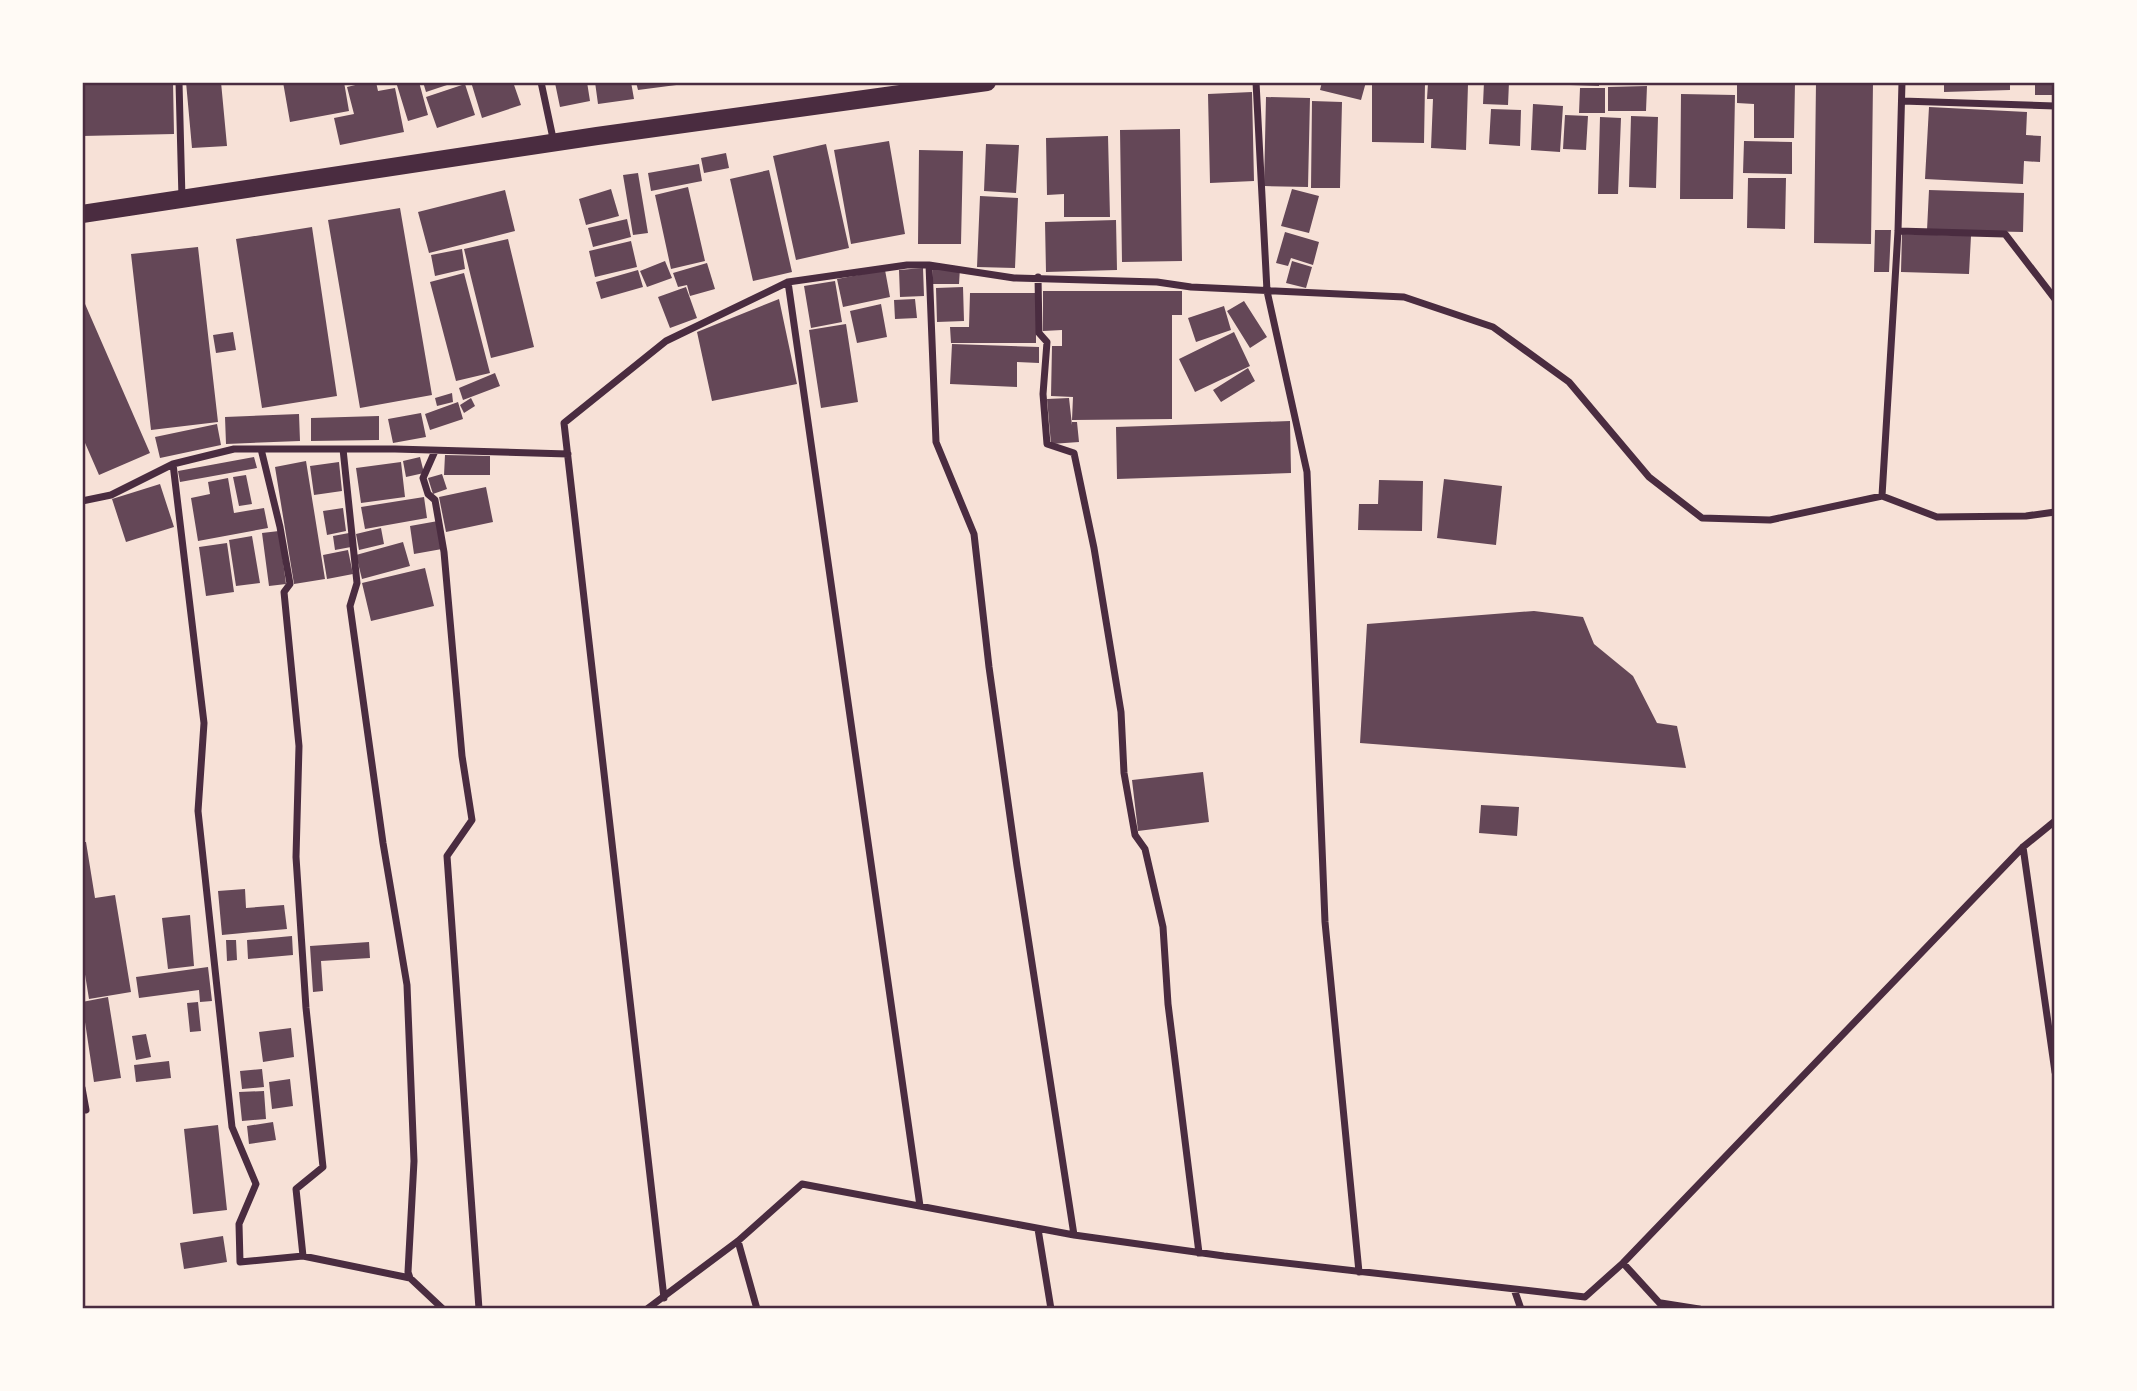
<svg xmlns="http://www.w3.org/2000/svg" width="2137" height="1391" viewBox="0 0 2137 1391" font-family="'Fira Sans',sans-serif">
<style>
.building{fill:#644757}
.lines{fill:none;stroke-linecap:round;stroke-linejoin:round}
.minor{stroke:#4a2c40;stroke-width:7}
.primary{stroke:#4a2c40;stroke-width:18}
.neatline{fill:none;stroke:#4a2c40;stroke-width:2.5}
</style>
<rect width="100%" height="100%" fill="#f7e1d7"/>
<path class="building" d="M82,82h91l1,52 -92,2z
M186,82h35l6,64 -35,2z
M283,82h61l5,29 -59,11z
M368,82h8l2,9 17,-3 9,44 -64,13 -6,-27 20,-4 -7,-27z
M396,82h23l9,33 -20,6z
M423,82h30v1l-27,9z
M471,82h42l8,23 -39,13z
M561,82h26l3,19 -30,6 -5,-24z
M595,82h36l3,17 -36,5z
M636,82h47l1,2 -46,6z
M1322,82h44l-5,18 -41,-10z
M1484,82h25l-1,23 -25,-1z
M1571,82h28v4l-29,-1z
M1737,82h58l-1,56h-40v-34l-17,-1z
M1816,82h57l-2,162 -57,-1z
M1944,82h66v8l-66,2z
M2035,82h20v13h-20z
M1372,83h53l-1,60 -52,-1z
M1428,83l40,1 -2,66 -35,-2 2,-49h-6z
M465,84l10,31 -38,13 -11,-31z
M1647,86l-1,25h-38v-24z
M1580,88h25v25h-26z
M1252,92l2,89 -44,2 -2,-89z
M1681,94l54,1 -2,104h-53z
M1266,97l44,1 -2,89 -44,-1z
M1312,101l30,1 -2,86h-29z
M1533,104l30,2 -3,46 -29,-2z
M1929,107l98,5 -1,23 15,1 -1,26 -16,-1 -1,23 -98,-5z
M1491,109l30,1 -1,36 -31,-2z
M1565,115l23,1 -2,34 -23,-1z
M1631,116l27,1 -2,71 -27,-1z
M1600,117l21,1 -3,76h-20z
M1180,129l2,132 -60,1 -2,-132z
M1108,136l2,81h-46v-23l-17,1 -1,-57z
M889,141l16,93 -54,10 -17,-94z
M1744,141l48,1v32l-49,-1z
M826,144l23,104 -53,12 -23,-104z
M986,144l33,1 -3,48 -32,-2z
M919,150l44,1 -2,93h-43z
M726,153l3,15 -25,5 -3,-15z
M699,164l3,17 -51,10 -3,-18z
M769,170l23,102 -39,9 -23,-102z
M638,173l10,60 -15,2 -10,-60z
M1748,178h38l-1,51 -38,-1z
M688,187l17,74 -34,8 -16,-74z
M611,189l8,27 -33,9 -7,-26z
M1292,189l27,7 -10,37 -28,-7z
M505,190l10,41 -86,22 -11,-41z
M1929,190l95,3 -1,39 -96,-2z
M980,196l38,2 -3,70 -38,-1z
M400,208l32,187 -72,13 -32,-188z
M627,219l4,18 -38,10 -5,-19z
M1116,220l1,50 -71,2 -1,-50z
M312,227l25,169 -75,12 -26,-169z
M1875,230h16l-2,42h-15z
M1285,232l34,10 -6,23 -22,-7 -3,8 -12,-3z
M1902,234l69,2 -2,38 -68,-2z
M508,239l26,108 -43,11 -27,-109z
M631,241l6,26 -42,10 -6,-26z
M198,247l20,175 -67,8 -20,-176z
M462,249l3,20 -30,7 -4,-21z
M665,261l7,17 -25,9 -7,-16z
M1292,261l20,6 -6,21 -20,-5z
M707,263l8,26 -25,7 -3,-11 -9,2 -5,-14z
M923,268l1,28 -24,1 -1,-27z
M960,268l-1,16h-26v-15z
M638,270l5,17 -42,12 -5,-17z
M885,270l5,27 -47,10 -6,-28z
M464,273l26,100 -34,8 -26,-99z
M835,281l7,41 -31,6 -7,-42z
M686,287l11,31 -27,10 -12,-31z
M963,287l1,34 -27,1 -1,-34z
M1043,291h139v24h-10v104l-100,1 1,-23 -22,-1 1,-50h10v-16l-19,1z
M970,293h66v50h-85l-1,-16h19z
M82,297l68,156 -51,22 -17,-39z
M779,299l18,85 -85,17 -15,-69z
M915,299l2,19 -22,1 -1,-19z
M1244,301l23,36 -17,11 -23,-37z
M881,304l6,33 -30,6 -7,-32z
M1224,306l7,24 -35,12 -8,-24z
M846,324l12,78 -37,6 -12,-78z
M233,332l3,18 -20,3 -3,-18z
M1234,332l16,34 -55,26 -16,-33z
M952,344l87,3v16l-22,-1v25l-67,-3z
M1248,368l7,13 -34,21 -8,-12z
M495,373l5,13 -37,14 -4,-12z
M452,393l1,9 -16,4 -2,-8z
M471,398l4,8 -11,7 -4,-8z
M1069,398l3,27v-3h5l2,20 -28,2 -4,-45z
M458,402l5,17 -33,11 -5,-16z
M421,413l5,24 -33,6 -5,-24z
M299,414l1,27 -74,3 -1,-27z
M379,416v24l-68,1v-23z
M1290,421l1,52 -174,6 -1,-52z
M217,424l4,21 -61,13 -5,-21z
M445,455l45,1v19h-46z
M254,457l3,11 -77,14 -2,-11z
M420,457l4,16 -18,4 -3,-16z
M306,461l19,118 -31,5 -19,-117z
M339,462l3,29 -28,4 -4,-29z
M401,462l4,35 -44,6 -5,-35z
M442,474l5,15 -14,5 -5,-16z
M246,475l6,29 -13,2 -6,-29z
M228,478l6,35 30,-5 4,20 -70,13 -7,-43 19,-4 -2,-12z
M1444,479l58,7 -6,59 -59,-7z
M1379,480l44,1 -1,50 -64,-1 1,-26h19z
M160,484l14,43 -48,15 -14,-43z
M486,487l7,35 -47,10 -7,-35z
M424,497l3,21 -62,11 -4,-22z
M343,508l3,23 -19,4 -4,-24z
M438,521l4,28 -28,5 -4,-28z
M381,528l3,16 -25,6 -3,-16z
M279,531l7,53 -17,2 -7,-53z
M349,533l2,14 -16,3 -2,-14z
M252,536l8,47 -24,3 -7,-46z
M403,542l7,24 -48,13 -6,-24z
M227,543l7,49 -28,4 -7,-49z
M348,550l5,24 -26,5 -4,-24z
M425,568l9,38 -63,15 -9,-38z
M1534,611l49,6 11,27 39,32 24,47 20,3 9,42 -326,-25 7,-119z
M1203,772l6,50 -71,9 -6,-51z
M1481,805l38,2 -2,29 -38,-3z
M82,842h4l9,56 20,-3 16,97 -42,7 -7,-43z
M245,889l1,19 38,-3 3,24 -65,6 -4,-44z
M190,915l4,51 -26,3 -6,-51z
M292,936l1,19 -45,4 -1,-19z
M226,940h10l1,20 -10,1z
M369,942l1,16 -49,3 2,30 -10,1 -3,-46z
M208,967l4,34 -12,1 -1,-12 -60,8 -3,-21z
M108,997l13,81 -27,4 -12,-80z
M198,1002l3,29 -11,1 -3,-29z
M291,1028l3,29 -31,5 -4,-30z
M146,1034l5,23 -15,3 -4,-24z
M169,1061l2,17 -35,4 -2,-17z
M262,1069l2,18 -22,2 -2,-18z
M290,1079l3,27 -21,3 -3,-27z
M264,1091l2,28 -24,2 -3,-29z
M273,1122l3,18 -27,4 -2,-18z
M218,1125l9,85 -34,4 -9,-85z
M223,1236l4,26 -43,7 -4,-26z"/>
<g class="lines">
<path class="minor" d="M179,82l3,117
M541,82l13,61
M1256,82l11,209 40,181 18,450 34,350
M1902,101l153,5
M1898,231l107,3 50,65
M929,265l7,177 38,92 15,133 28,199 57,369
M1038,277l1,56 8,9 -4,52 4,50 27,9 20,95 27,164 3,61 11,62 10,14 18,78 5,77 31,249
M788,282l132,924
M261,449l19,78 10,57 -6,8 15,154 -3,111 10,151 17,159 -27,22 7,67
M343,449l14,134 -7,23 33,237 24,142 7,176 -6,111 2,6
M435,451l-12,27 5,16 7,6 9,52 18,204 10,64 -25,36 32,453
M173,464l31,259 -6,88 34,316 24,57 -17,40 1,38 63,-6 107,22 33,31
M1882,496l16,-265 4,-149
M82,501l29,-6 62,-31 61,-15h161l173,5
M2023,847l32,225
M82,1088l4,22
M1038,1229l13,80
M738,1241l19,68
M1623,1263l42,46
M1514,1289l7,20
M664,1298l-100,-875 102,-82 122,-59 119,-17h22l85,13 143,4 34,5 213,10 89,30 76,55 80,95 53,41 68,2 112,-24 55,21 89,-1 29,-4
M1661,1303l38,6
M647,1309l91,-68 64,-57 272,51 150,21 361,41 38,-34 400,-416 32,-26"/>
<path class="primary" d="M82,214l515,-78 390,-54"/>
</g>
<rect width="2137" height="1391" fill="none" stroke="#fffaf5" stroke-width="168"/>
<rect x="84" y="84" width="1969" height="1223" class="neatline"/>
</svg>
